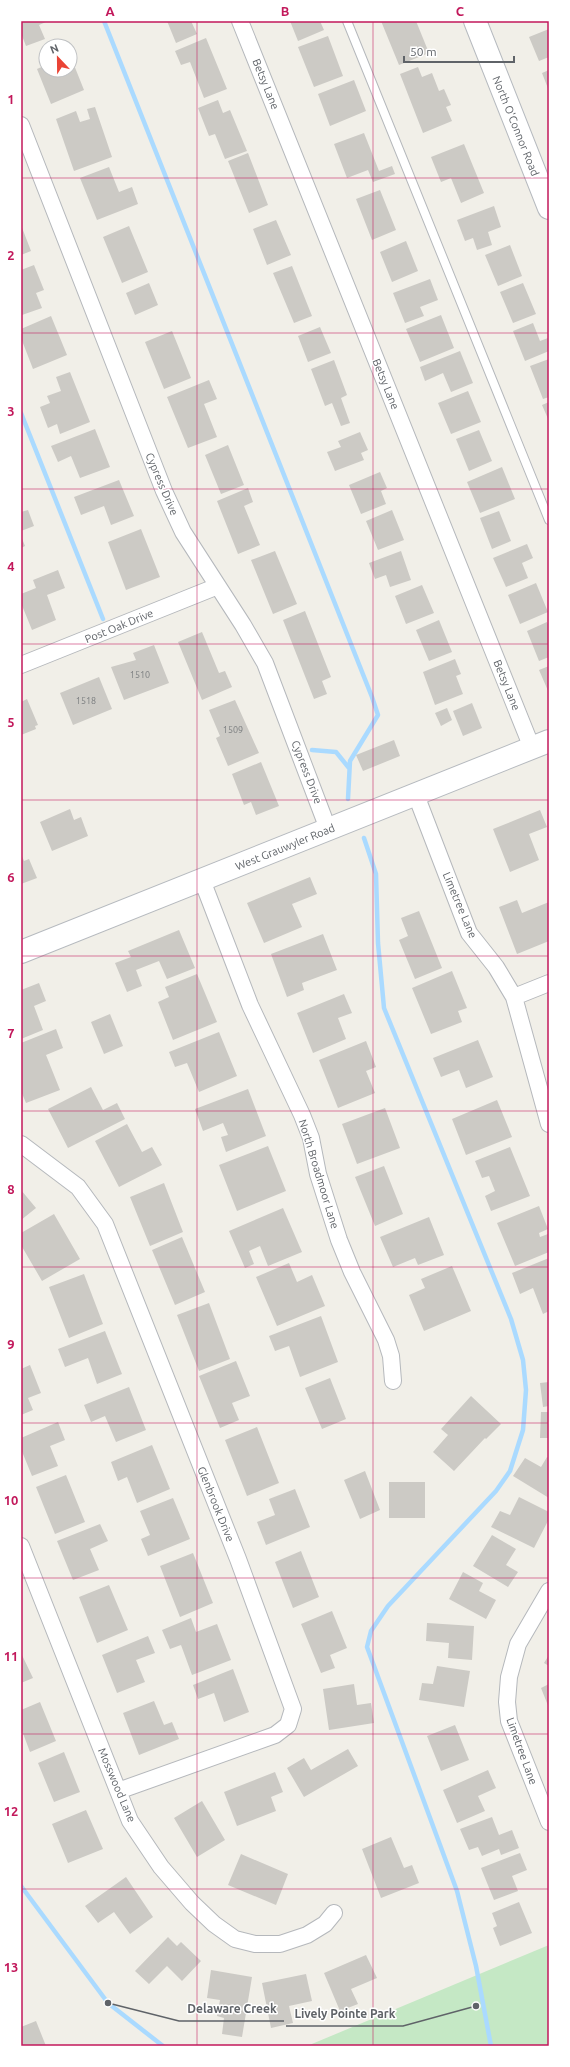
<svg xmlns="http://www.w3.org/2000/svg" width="570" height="2067" viewBox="0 0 570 2067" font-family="Ubuntu,sans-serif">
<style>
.green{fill:#c5e8c5}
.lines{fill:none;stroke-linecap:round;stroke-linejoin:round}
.stream{stroke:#aadaff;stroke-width:4.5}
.building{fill:#cccac5}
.lane-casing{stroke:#b5b8bc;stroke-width:10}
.street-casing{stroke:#b5b8bc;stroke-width:18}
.secondary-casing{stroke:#b6babf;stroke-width:24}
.lane{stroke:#fff;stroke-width:8}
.street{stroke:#fff;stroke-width:16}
.secondary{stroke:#fff;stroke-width:22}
.grid{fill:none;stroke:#c2185b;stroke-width:1;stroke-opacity:0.55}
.labels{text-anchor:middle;stroke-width:3;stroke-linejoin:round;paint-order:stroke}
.number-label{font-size:9px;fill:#7a7d7f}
.street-label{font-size:11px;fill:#5f6368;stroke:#fff}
.leader{fill:none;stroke:#5f6368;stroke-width:1.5}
.callout-dot{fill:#5f6368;stroke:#fff;stroke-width:1.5}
.callout-label{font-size:12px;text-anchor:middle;font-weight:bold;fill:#5f6368;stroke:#fff;stroke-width:3;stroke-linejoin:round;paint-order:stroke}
.neatline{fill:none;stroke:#c2185b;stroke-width:1.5}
.grid-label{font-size:13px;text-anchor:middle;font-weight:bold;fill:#c2185b}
</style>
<rect width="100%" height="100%" fill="#f1efe8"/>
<path class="green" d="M549,1945v101h-242z"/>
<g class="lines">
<path class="stream" d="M104,21l268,676 6,18 -28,46 -2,38
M21,413l82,206
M312,750l24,2 13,16
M364,838l12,36 2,69 6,65 127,311 12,41 3,30 -3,40 -13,41 -14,20 -108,115 -17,25 -4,16 90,244 19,75 15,80
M21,1886l87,117 55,43"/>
</g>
<path class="building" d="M21,21h27l-9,4 6,14 -19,7 -5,-13z
M167,21h24l6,13 -21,9z
M290,21h30l4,9 -26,11z
M381,21h35l13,32 -30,12z
M549,29v28l-10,4 -10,-24z
M328,36l15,40 -29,11 -16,-40z
M206,38l21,51 -23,9 -14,-36 -9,3 -6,-14z
M70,55l14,35 -33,14 -14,-35 9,-4v5h24z
M418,67l4,10 10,-4 7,18 5,-2 7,16 -5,2 6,14 -29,12 -23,-59z
M549,70v21l-7,-18z
M354,80l12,31 -36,15 -12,-32z
M218,100l5,13 7,-3 17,41 -22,8 -10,-25 -6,2 -11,-28z
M95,107l17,50 -38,14 -18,-52 20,-8 4,11 10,-3 -3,-10z
M364,133l15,38 13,-5 3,8 -22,8 -5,-12 -21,8 -13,-34z
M464,144l20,49 -23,10 -10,-25 -10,4 -10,-25z
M248,153l20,52 -19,8 -21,-52z
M109,167l10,25 13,-5 6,17 -41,16 -17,-42z
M380,190l16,40 -24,10 -16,-41z
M494,206l7,21 -13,5 4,13 -15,5 -4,-12 -8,3 -8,-21z
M276,220l15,35 -24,10 -14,-36z
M21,225l10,26 -10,4z
M129,226l19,46 -26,11 -19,-46z
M406,241l12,30 -26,11 -12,-30z
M510,245l12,31 -24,10 -13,-31z
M34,265l10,25 -8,3 6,15 -20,7 -1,-45z
M292,266l20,50 -18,7 -21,-50z
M430,279l8,21 -18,7 4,9 -19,7 -12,-30z
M149,283l9,22 -23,10 -9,-22z
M523,283l13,31 -23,9 -13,-31z
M441,315l13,33 -34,14 -14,-33z
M51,316l16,39 -34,14 -12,-31v-9z
M533,323l7,18 8,-3 1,13 -24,10 -12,-30z
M320,327l11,26 -23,9 -10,-26z
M172,331l19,47 -27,11 -19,-47z
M460,351l13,32 -22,9 -8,-19 -18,8 -5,-14z
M549,359v38l-6,2 -13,-33z
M334,360l13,35 -6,3 9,25 -9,3 -9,-23 -7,3 -14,-37z
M70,372l20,50 -30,12 -3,-10 -9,4 -8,-21 10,-4 -3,-7 14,-5 -5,-14z
M209,380l8,19 -13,5 13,33 -29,11 -21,-51z
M468,391l13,31 -30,12 -13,-31z
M549,402v19l-7,-16z
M95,429l15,38 -30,11 -9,-22 -13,6 -7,-16z
M479,430l13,31 -23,10 -13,-32z
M360,432l8,18 -7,3 3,7 -29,11 -8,-19 14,-5 -3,-6z
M228,445l16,40 -23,9 -16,-39z
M502,467l13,32 -35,14 -13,-31z
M380,472l7,16 -6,3 5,13 -25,10 -12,-29z
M119,480l15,36 -23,9 -7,-19 -23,9 -7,-18z
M248,488l5,14 -9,4 16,39 -22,9 -21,-53z
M28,510l6,16 -13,5v-19z
M392,510l12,30 -26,10 -12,-29z
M499,511l12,30 -19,8 -12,-31z
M141,529l19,48 -34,13 -18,-48z
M21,536l4,10 -4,2z
M527,544l6,14 -11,5 6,15 -22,9 -13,-29z
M275,551l22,53 -24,10 -22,-54z
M401,551l10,29 -21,7 -4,-12 -11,4 -6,-16z
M58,570l7,18 -18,7 9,25 -24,10 -11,-27v-9l15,-6 -3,-8z
M536,583l12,29 -28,12 -12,-29z
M422,585l12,28 -28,11 -11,-28z
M305,611l26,66 -9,4 5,13 -13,5 -31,-79z
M439,620l13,32 -23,9 -13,-31z
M547,622l2,5v30l-10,4 -12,-30z
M202,632l17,41 6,-2 7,16 -30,13 -24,-58z
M154,645l15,38 -45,17 -13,-33 25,-7 -3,-7z
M455,659l6,15 -5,2 7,18 -28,11 -12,-33z
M549,666v27l-10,-23z
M99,677l13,32 -39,16 -13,-32z
M27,699l11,26 -3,1 1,3 -15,6v-33z
M235,700l24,53 -31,13 -12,-28 4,-2 -11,-26z
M472,703l10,25 -19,8 -10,-25z
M447,708l5,12 -11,6 -6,-13z
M394,740l6,16 -37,15 -7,-16z
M261,762l18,44 -23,9 -5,-13 -7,3 -12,-31z
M70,809l4,11 7,-3 7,19 -36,15 -12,-29z
M540,810l7,17 -18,7 10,26 -29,12 -17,-43z
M21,854l3,7 5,-2 8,19 -16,6z
M310,877l7,17 -25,10 10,23 -38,16 -17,-40z
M517,900l5,13 27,-11v39l-32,13 -18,-47z
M419,911l23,57 -27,11 -16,-39 9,-4 -7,-18z
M179,930l16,38 -28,11 -8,-18 -23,9 6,16 -15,6 -12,-29 16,-6 -3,-6z
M323,934l14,36 -35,13 2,7 -17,7 -16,-43z
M452,971l15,37 -9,3 4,11 -31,12 -19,-46z
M197,974l20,48 -44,18 -15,-38 11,-5 -4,-10z
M39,983l7,18 -12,5 9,24 -22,9v-49z
M344,994l8,19 -14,5 8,21 -33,14 -16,-40z
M110,1014l13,32 -19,8 -13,-32z
M56,1029l7,19 -17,7 14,35 -34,13 -5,-12v-48z
M219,1032l18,44 -38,16 -12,-29 -12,4 -6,-15z
M478,1040l15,37 -27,11 -7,-18 -18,7 -8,-19z
M366,1041l10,26 -10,4 9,22 -37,15 -19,-48z
M91,1087l12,23 14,-7 8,16 -57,29 -20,-39z
M248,1089l18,47 -40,16 -5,-15 7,-2 -5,-12 -20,8 -8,-22z
M497,1100l15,37 -46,18 -14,-36z
M385,1108l15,40 -43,16 -15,-40z
M127,1124l15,28 10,-5 10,18 -43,22 -24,-46z
M268,1146l18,45 -49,20 -18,-46z
M510,1147l20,49 -39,15 -6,-15 10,-5 -6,-15 -7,2 -7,-17z
M384,1166l19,48 -28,12 -20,-49z
M164,1183l19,49 -33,14 -20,-49z
M21,1190l15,18 -15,12z
M539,1206l9,23 -9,4 1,4 8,-3 1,18 -34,14 -18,-43z
M283,1208l19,44 -34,14 -8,-20 -11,5 5,13 -9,4 -16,-37z
M54,1214l26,45 -38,22 -21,-36v-12z
M429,1217l15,38 -26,10 -3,-7 -22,9 -13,-30z
M182,1237l23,55 -30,13 -23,-55z
M549,1258v53l-6,3 -10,-26 -13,6 -8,-21z
M289,1263l8,19 15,-7 13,31 -48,20 -21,-49z
M452,1266l19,45 -47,20 -15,-36 16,-7 -4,-9z
M84,1274l19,50 -34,14 -20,-51z
M209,1303l21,56 -31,12 -22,-56z
M321,1316l17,46 -38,15 -11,-31 -14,5 -6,-15z
M105,1331l17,43 -25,10 -9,-26 -23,9 -7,-18z
M236,1361l14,35 -18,7 7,17 -19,8 -21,-52z
M30,1365l11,28 -13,5 5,12 -12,5v-46z
M330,1378l16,41 -24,10 -17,-41z
M549,1382v24l-6,1 -3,-24z
M129,1387l17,43 -30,12 -11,-26 -14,6 -7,-17z
M471,1396l30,28 -15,15 -1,-1 -31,33 -21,-19 15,-17 -7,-6z
M541,1412h8v26h-9z
M58,1422l7,18 -15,6 8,20 -26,10 -11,-27v-11z
M257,1427l22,56 -32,13 -22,-56z
M152,1445l18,44 -33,14 -10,-26 -9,4 -7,-19z
M547,1457l2,1v40l-36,-22 12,-18 16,9z
M365,1471l15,39 -20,9 -16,-39z
M66,1475l19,47 -30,12 -19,-47z
M389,1482h36v36h-36z
M295,1489l15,38 -44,18 -9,-23 18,-7 -6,-16z
M519,1497l30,15v7l-15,29 -43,-21 9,-16 10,4z
M173,1498l17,41 -42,17 -7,-17 9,-4 -10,-24z
M100,1524l8,17 -18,8 9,21 -26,10 -16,-39z
M492,1535l24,14 -10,16 12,7 -10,15 -35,-21z
M301,1551l18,46 -26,11 -18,-46z
M193,1553l20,50 -33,14 -20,-51z
M463,1572l20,11 -4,8 17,9 -10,19 -37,-20z
M109,1585l19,45 -31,13 -18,-46z
M332,1611l15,37 -17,7 5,13 -14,5 -20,-49z
M191,1618l5,14 21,-8 14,36 -39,15 -11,-30 -11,4 -8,-19z
M427,1623l47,3 -2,34 -24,-2 1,-15 -23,-2z
M148,1636l7,17 -19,7 9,22 -28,11 -15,-38z
M21,1653l12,25 -12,5z
M549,1655v11l-5,-3z
M437,1666l33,5 -6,36 -45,-7 3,-17 11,1z
M233,1669l16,43 -25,10 -10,-29 -16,6 -5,-14z
M354,1684l3,21 14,-2 3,20 -45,7 -6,-41z
M549,1684v24l-8,-20z
M154,1701l10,24 8,-3 7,17 -40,16 -16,-42z
M40,1702l16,39 -26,11 -9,-24v-18z
M455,1725l14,35 -28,11 -14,-35z
M348,1749l10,17 -54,31 -17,-29 17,-10 7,12z
M64,1752l16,40 -26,10 -16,-39z
M488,1770l8,18 -18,8 7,15 -28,12 -14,-33z
M275,1772l8,20 -12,5 5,14 -39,15 -13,-34z
M202,1801l23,39 -28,17 -23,-39z
M86,1810l17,39 -35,14 -16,-39z
M492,1817l7,18 13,-5 7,18 -18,7 -2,-6 -17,7 -4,-9 -9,3 -9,-21z
M391,1837l13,31 8,-3 7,18 -38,15 -19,-49z
M520,1853l7,17 -15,6 6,15 -24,9 -13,-32z
M241,1854l47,20 -12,31 -48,-20z
M126,1877l27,40 -23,17 -16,-22 -16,11 -13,-17z
M519,1902l13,31 -32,13 -7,-18 4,-2 -5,-13z
M168,1937l9,9 4,-4 20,19 -19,20 -15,-15 -18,18 -14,-13z
M366,1955l11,23 -26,11 7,15 -18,7 -16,-38z
M211,1970l41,7 -10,60 -20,-3 2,-16 -7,-2 3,-16 -13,-2z
M306,1974l6,27 -23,5 4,17 -22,5 -9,-45z
M36,2021l10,25h-25v-19z"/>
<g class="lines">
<defs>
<path id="lane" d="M347,21l202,499"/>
<path id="street" d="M240,21l292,727
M21,125l143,366 19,41 60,93 22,38 63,166
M21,665l197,-79
M416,795l53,138 27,34 18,30 35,127
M202,880l48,125 52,110 9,23 7,36 21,66 13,32 34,68 5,16 2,25
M514,997l35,-14
M21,1144l57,43 27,37 133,335 55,150 -5,16 -13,10 -157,56
M21,1546l109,275 31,46 31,36 22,21 21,15 20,5h25l27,-9 18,-11 9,-11
M549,1591l-31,53 -9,33 -2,25 2,19 40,101"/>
<path id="secondary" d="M475,21l74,187
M21,952l528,-211"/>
</defs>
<use href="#lane" class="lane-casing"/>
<use href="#street" class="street-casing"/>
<use href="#secondary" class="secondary-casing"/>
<use href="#lane" class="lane"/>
<use href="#street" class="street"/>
<use href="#secondary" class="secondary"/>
</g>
<path class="grid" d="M197,21v2025M373,21v2025M21,178h528M21,333h528M21,489h528M21,644h528M21,800h528M21,956h528M21,1111h528M21,1267h528M21,1423h528M21,1578h528M21,1734h528M21,1889h528"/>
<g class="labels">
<g class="number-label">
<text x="140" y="678">1510</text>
<text x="86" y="704">1518</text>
<text x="233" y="733">1509</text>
</g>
<g class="street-label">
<text transform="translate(266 84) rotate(68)" y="4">Betsy Lane</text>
<text transform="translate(516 126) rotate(68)" y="4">North O'Connor Road</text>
<text transform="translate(386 384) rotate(68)" y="4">Betsy Lane</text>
<text transform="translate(162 484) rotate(67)" y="4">Cypress Drive</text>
<text transform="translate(119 626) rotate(-22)" y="4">Post Oak Drive</text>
<text transform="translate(507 685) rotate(68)" y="4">Betsy Lane</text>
<text transform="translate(307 772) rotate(69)" y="4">Cypress Drive</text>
<text transform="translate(285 847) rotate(-22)" y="4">West Grauwyler Road</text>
<text transform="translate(460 905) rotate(67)" y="4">Limetree Lane</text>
<text transform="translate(319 1174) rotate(73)" y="4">North Broadmoor Lane</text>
<text transform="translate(216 1504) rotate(68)" y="4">Glenbrook Drive</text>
<text transform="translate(522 1751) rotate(70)" y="4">Limetree Lane</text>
<text transform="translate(117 1785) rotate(67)" y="4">Mosswood Lane</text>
</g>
</g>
<path class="leader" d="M108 2003L179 2021H284M476 2006L403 2026H286"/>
<g class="callout-dot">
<circle cx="108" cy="2003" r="4"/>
<circle cx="476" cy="2006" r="4"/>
</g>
<g class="callout-label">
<text x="232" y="2013">Delaware Creek</text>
<text x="345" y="2018">Lively Pointe Park</text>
</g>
<rect width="570" height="2067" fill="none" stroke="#ffffff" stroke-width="44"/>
<g transform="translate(58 58) rotate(338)"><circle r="19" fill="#ffffff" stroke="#bfc1c3"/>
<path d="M0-3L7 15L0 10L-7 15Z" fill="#ea4335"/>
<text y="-6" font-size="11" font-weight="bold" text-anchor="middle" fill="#5f6368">N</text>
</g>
<path d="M404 56v6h110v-6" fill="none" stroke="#5f6368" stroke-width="2"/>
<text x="410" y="56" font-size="12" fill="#5f6368" stroke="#ffffff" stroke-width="3" paint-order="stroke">50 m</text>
<rect x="22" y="22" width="526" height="2023" class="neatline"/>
<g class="grid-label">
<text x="110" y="16">A</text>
<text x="285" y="16">B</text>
<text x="460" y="16">C</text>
<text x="11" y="104">1</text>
<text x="11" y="260">2</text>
<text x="11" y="416">3</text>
<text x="11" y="571">4</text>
<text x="11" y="727">5</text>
<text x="11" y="882">6</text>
<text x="11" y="1038">7</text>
<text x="11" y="1194">8</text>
<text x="11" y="1349">9</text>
<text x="11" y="1505">10</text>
<text x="11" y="1661">11</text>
<text x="11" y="1816">12</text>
<text x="11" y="1972">13</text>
</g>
</svg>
